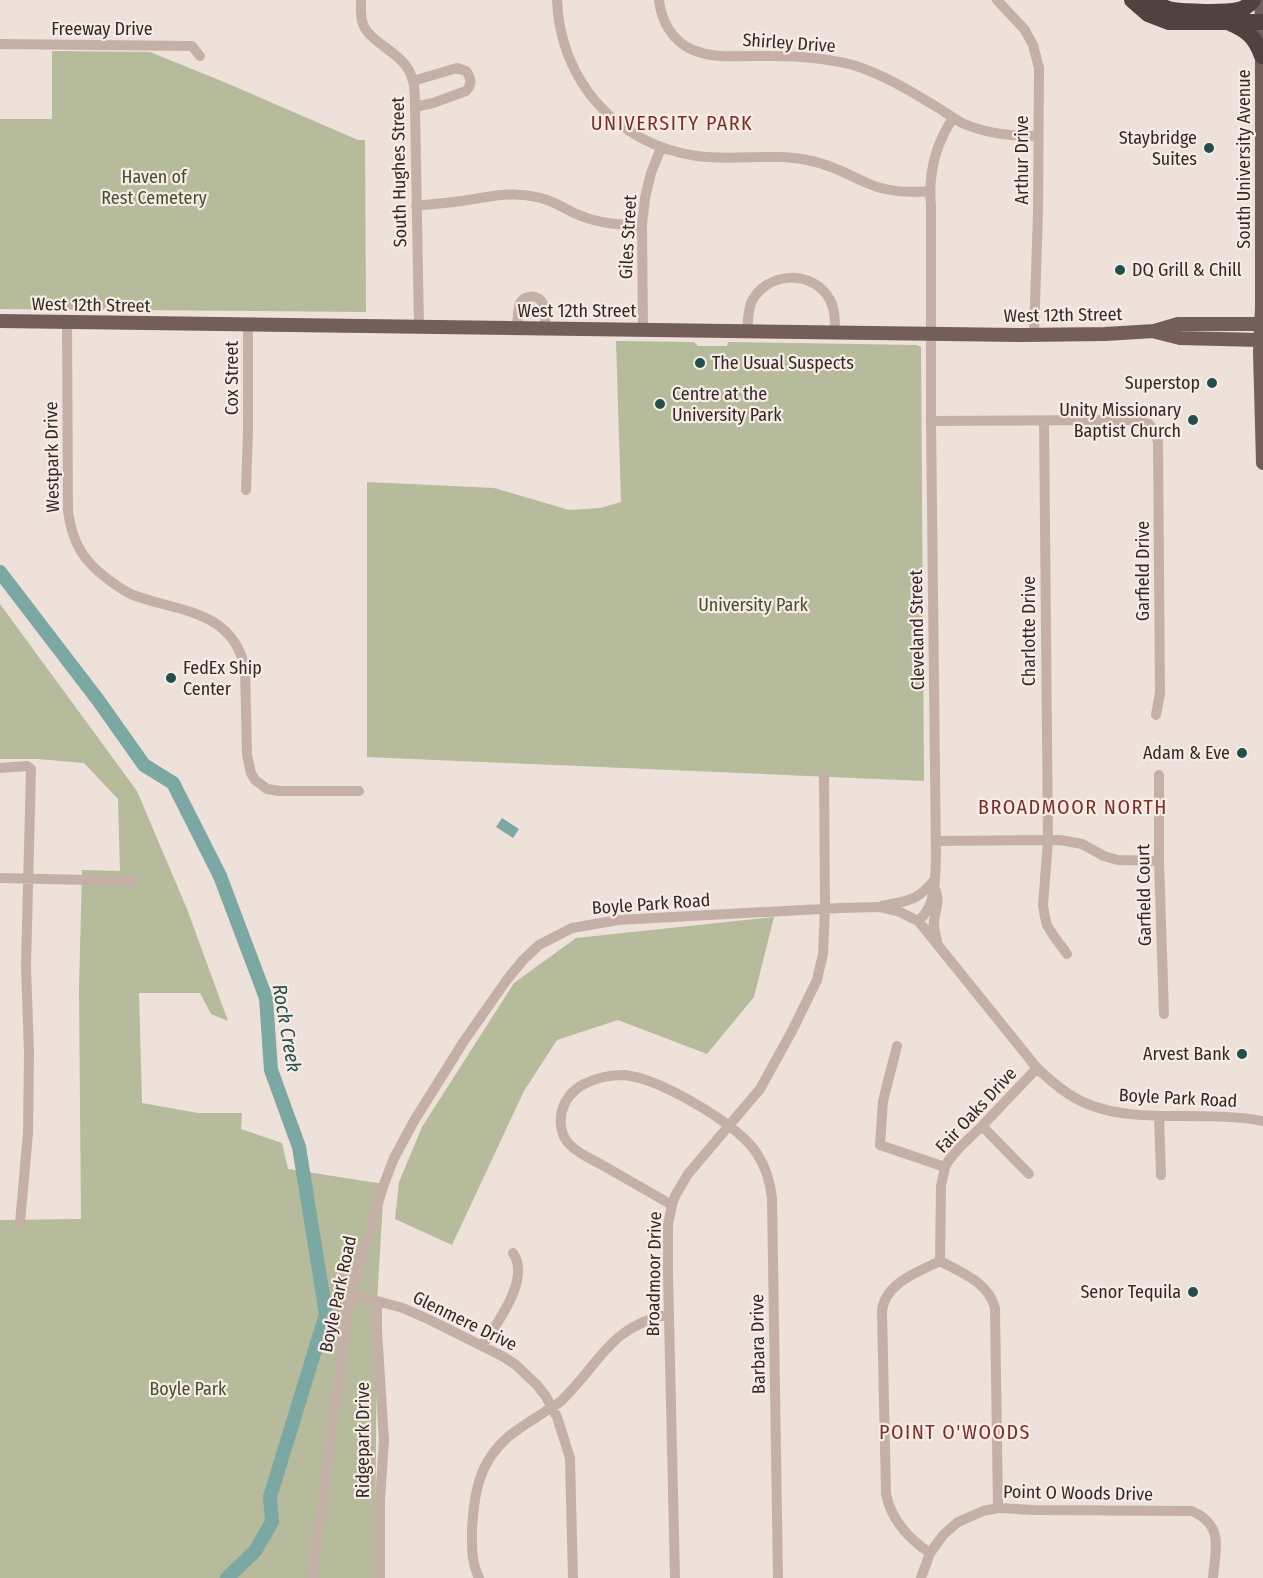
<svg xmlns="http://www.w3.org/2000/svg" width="1263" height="1578" viewBox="0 0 1263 1578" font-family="'Fira Sans Condensed',sans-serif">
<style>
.green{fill:#b5bb9b}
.water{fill:#7ca8a3}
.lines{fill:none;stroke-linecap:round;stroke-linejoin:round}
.river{stroke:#7ca8a3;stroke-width:14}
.minor{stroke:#c5b0a7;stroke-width:10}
.major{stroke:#735e59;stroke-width:14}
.highway{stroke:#52423f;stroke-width:16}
.poi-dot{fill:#214f4b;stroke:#f7ece5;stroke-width:2}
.labels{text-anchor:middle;stroke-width:4.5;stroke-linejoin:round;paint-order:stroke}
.street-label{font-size:18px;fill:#322927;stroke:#f7ece5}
.poi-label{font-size:18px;fill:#322927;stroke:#f7ece5;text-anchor:end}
.park-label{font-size:18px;fill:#464e2d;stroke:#f7ece5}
.neighbourhood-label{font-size:20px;letter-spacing:1.5px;fill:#793028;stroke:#f7ece5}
.water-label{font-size:20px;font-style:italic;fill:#214f4b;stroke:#f7ece5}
</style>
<rect width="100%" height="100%" fill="#eee1d9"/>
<path class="green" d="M52,51l98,1 74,30 134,58h7l1,172 -366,-3v-190h52z
M616,341l78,1 4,4h29l1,-4 189,3 4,2 3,434 -557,-24v-275l127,6 75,22 31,-2 21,-6z
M0,604l137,187 50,118 41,112 -17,-7 -11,-21h-61l3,110 56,10h44l-1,16 41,14 6,26 96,15 -7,118 -2,276h-375v-358l81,-1 -2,-230 3,-119 38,1 -2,-72 -34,-36 -46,-4h-38z
M774,917l-20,80 -47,57 -89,-34 -61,20 -33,51 -72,154 -57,-26 4,-37 23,-55 92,-144 62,-45z"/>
<path class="water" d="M502,818l17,11 -6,9 -17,-11z"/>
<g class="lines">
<path class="river" d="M0,572l98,128 46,65 29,18 47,93 46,122 5,72 28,77 27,167 -56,183 2,25 -17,29 -28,27"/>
<path class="minor" d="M361,0c0,7 -1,16 2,24 6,17 33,27 43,42 9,12 9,27 9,41l4,220
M557,0c3,81 60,145 140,156 36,5 74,-3 110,4 22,4 40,14 60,23 19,9 42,10 63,8
M659,0c2,21 14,42 34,50 24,10 53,5 78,6 28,0 55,2 82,9 29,9 56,25 82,41 9,5 17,12 27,17 25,11 49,13 76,13
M997,0l28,30 8,15 6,23 -1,144 -4,123
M0,44l192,2 8,10
M413,81l44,-13 9,3c6,8 6,13 0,20l-33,12 -18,4
M416,206c15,-2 31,-3 46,-5 25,-4 49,-10 74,-4 14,2 26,10 38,16 22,10 45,13 68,12
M67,323l1,188c4,32 16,51 41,69 8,6 15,11 24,15 45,17 99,14 112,73l2,87 4,18 4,7 12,9 13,2h79
M517,328c1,-7 0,-17 3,-24 4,-10 19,-10 23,0 3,7 2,17 2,25
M643,329l-1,-104 3,-27 6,-25 10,-25
M747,331c1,-10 1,-19 4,-28 14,-32 63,-34 79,-3 5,9 5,21 5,32
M931,421l204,-1 14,4 6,8 3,10 2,251 -4,22
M1044,421l4,420 -5,64 2,12 2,8 6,10 14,19
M246,490l2,-59v-106
M0,768l27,-2 4,3 -5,197 3,87 -1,80 -8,90
M1159,775v86l5,153
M936,841l124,-1 22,4 22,12 14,4 41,1
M0,878l133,3
M936,891c3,10 1,15 -1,25 -3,8 0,16 2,24
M882,906c27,-6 35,-4 53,-27
M918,921c19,-15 17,-43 18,-64l-5,-436v-215c-3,-33 4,-61 22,-88
M897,1046l-14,55 -3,44 65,22
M1159,1116l2,59
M982,1126l47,48
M672,1205c-23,-13 -45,-26 -68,-39 -11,-6 -25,-12 -34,-21 -9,-9 -11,-23 -8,-34 3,-12 11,-21 22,-27 12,-6 27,-9 40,-9 35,3 107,46 129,73 12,16 17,31 19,50l6,380
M940,1261c22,12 48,21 55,47l3,200
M940,1261l1,-75 4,-19 4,-7 11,-13 22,-21 55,-58
M351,1294l52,14 27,12 74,37 12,8 20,19 9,11 12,22 13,41 3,120
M377,1302v29l7,109 -4,60v78
M483,1345c14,-22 48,-66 30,-92
M930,1553c-21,-14 -39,-34 -44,-59l-4,-183c3,-28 36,-39 58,-50
M312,1578l35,-262 7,-35 30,-97 10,-26 20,-37 50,-80 42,-60 17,-21 16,-15 33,-17 46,-8 222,-12 39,-1 21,5 18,9 2,2 117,145c16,15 32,29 53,37 29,11 60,11 90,11 28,0 56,0 83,5
M479,1578c-8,-17 -7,-31 -7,-49 2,-36 7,-67 36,-92 12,-10 28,-19 41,-28 4,-3 8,-4 12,-8 40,-38 47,-74 108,-87
M675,1578l-7,-304v-49l4,-20 3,-9 13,-22 72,-85 32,-58 25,-51 6,-26 2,-46 -1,-132
M921,1578l9,-25 14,-19 14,-12 25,-11 15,-3 36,2 158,1c33,15 23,38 21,67"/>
<path class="major" d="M1261,0l1,22v286l-2,44 3,111
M0,321l1022,14 83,-1 49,-3 24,-7h85
M1156,332l24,6 80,2 3,-1"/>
<path class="highway" d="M1132,0l16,14 21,8h94
M1151,0c7,5 13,8 21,10 13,2 54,3 66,0 7,-1 11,-5 15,-10
M1230,23c18,8 25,14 32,33"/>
</g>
<g class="poi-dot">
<circle cx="1209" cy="148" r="6"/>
<circle cx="1120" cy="270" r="6"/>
<circle cx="700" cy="363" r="6"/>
<circle cx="1212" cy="383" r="6"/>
<circle cx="660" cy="404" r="6"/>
<circle cx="1193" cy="420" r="6"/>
<circle cx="171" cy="678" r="6"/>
<circle cx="1242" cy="753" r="6"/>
<circle cx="1242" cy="1054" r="6"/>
<circle cx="1193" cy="1292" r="6"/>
</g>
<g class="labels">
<g class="street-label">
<text x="102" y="35">Freeway Drive</text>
<text transform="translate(789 43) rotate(4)" y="6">Shirley Drive</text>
<text transform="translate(1244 159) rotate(-90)" y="6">South University Avenue</text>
<text transform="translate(1022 160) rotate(-90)" y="6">Arthur Drive</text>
<text transform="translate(399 172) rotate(-91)" y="6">South Hughes Street</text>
<text transform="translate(628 237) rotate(-87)" y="6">Giles Street</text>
<text transform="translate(91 305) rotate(1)" y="6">West 12th Street</text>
<text x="577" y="317">West 12th Street</text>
<text transform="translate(1063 315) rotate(-1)" y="6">West 12th Street</text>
<text transform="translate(232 378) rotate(-90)" y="6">Cox Street</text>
<text transform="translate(52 457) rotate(-91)" y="6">Westpark Drive</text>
<text transform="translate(1143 571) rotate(-90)" y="6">Garfield Drive</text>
<text transform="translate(917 630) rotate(-91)" y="6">Cleveland Street</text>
<text transform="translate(1029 631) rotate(-90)" y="6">Charlotte Drive</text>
<text transform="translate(1144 895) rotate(-91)" y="6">Garfield Court</text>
<text transform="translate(651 904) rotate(-4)" y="6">Boyle Park Road</text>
<text transform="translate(1178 1098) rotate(3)" y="6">Boyle Park Road</text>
<text transform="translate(976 1110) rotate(-47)" y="6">Fair Oaks Drive</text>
<text transform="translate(654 1274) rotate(-89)" y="6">Broadmoor Drive</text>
<text transform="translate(338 1294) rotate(-78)" y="6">Boyle Park Road</text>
<text transform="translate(465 1321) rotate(26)" y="6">Glenmere Drive</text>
<text transform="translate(758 1344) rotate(-91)" y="6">Barbara Drive</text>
<text transform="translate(363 1440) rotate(-90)" y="6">Ridgepark Drive</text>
<text transform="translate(1078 1493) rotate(1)" y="6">Point O Woods Drive</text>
</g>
<g class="poi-label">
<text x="1197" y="144">Staybridge<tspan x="1197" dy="21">Suites</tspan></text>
<text x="1132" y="276" text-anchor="start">DQ Grill &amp; Chill</text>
<text x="712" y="369" text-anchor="start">The Usual Suspects</text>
<text x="1200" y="389">Superstop</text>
<text x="672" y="400" text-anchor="start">Centre at the<tspan x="672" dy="21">University Park</tspan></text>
<text x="1181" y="416">Unity Missionary<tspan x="1181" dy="21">Baptist Church</tspan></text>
<text x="183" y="674" text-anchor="start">FedEx Ship<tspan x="183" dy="21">Center</tspan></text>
<text x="1230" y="759">Adam &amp; Eve</text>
<text x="1230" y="1060">Arvest Bank</text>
<text x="1181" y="1298">Senor Tequila</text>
</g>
<g class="park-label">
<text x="154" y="183">Haven of<tspan x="154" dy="21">Rest Cemetery</tspan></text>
<text x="753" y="611">University Park</text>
<text x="188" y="1395">Boyle Park</text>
</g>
<g class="neighbourhood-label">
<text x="672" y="130">UNIVERSITY PARK</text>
<text x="1073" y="814">BROADMOOR NORTH</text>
<text x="955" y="1439">POINT O'WOODS</text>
</g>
<g class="water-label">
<text transform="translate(287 1028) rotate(80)" y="7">Rock Creek</text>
</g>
</g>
</svg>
